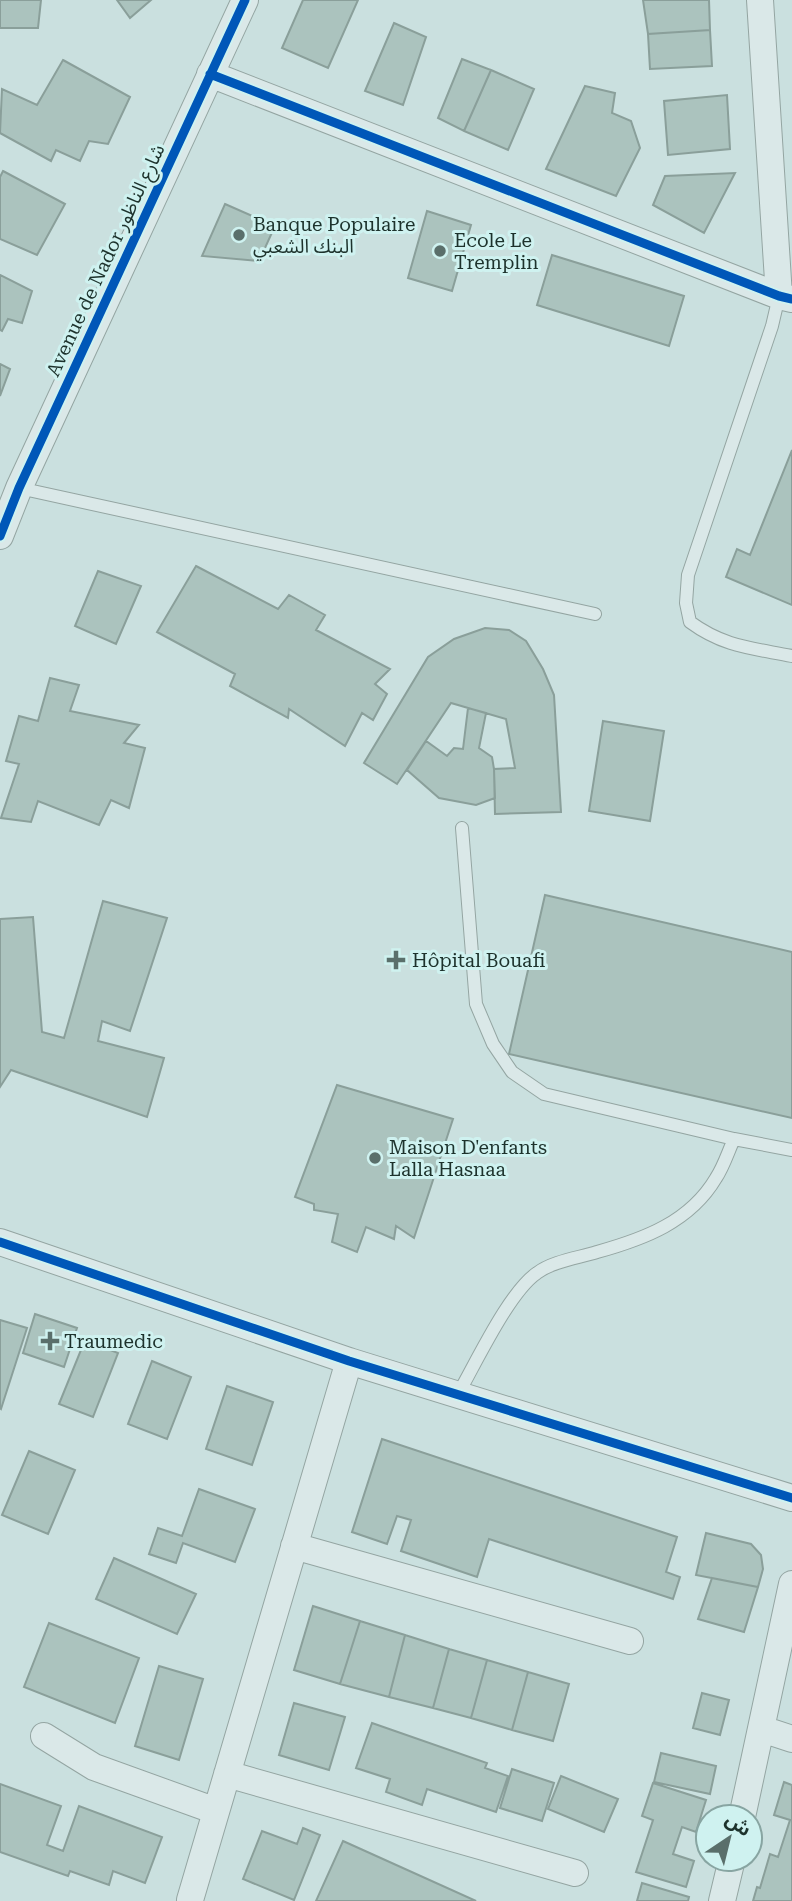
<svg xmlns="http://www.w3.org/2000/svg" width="792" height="1901" viewBox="0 0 792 1901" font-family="'Roboto Serif','Noto Sans Arabic',serif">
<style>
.building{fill:#abc3be;stroke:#8a9f9a;stroke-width:2}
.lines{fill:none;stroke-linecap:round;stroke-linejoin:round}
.service-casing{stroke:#94a5a2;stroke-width:14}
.minor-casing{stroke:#94a5a2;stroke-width:28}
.service{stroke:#dae8e8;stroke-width:12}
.minor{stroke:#dae8e8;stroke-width:26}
.cycleway-casing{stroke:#cff2f0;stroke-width:13}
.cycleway{stroke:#0057b8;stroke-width:9}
.poi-dot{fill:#5a6f6b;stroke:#cff2f0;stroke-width:2.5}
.labels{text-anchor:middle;stroke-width:6;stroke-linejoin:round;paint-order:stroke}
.poi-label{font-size:19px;fill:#1d322c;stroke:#cff2f0;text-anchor:start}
.street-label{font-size:19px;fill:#1d322c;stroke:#cff2f0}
</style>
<rect width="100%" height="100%" fill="#cae0df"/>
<path class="building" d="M0,0h41l-3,28h-38z
M117,0h34l-21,18z
M303,0h55l-30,68 -46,-20z
M643,0h66l1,30 -62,4z
M394,23l32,14 -23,68 -38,-14z
M710,30l2,36 -62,3 -2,-35z
M462,59l29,11 -27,61 -26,-13z
M63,60l67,37 -22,47 -19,-3 -9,20 -24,-11 -5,11 -51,-28 2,-44 35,16z
M491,70l43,19 -26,61 -44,-19z
M585,86l30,7 -3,20 19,8 9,27 -24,48 -70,-27z
M727,95l3,54 -62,6 -4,-54z
M3,171l62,33 -28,51 -37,-16v-62z
M735,173l-31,60 -51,-28 12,-29z
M225,204l50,22 -16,35 -57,-5z
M427,211l44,14 -19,66 -44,-13z
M552,255l132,41 -15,50 -132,-41z
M0,275l32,16 -10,32 -14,-4 -6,12 -2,-1z
M0,364l10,5 -10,27z
M792,450v155l-66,-28 11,-28 13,6z
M196,566l82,43 11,-14 36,20 -9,15 74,39 -15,15 12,10 -14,26 -11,-7 -17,33 -56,-37 -1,9 -58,-32 5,-12 -78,-42z
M98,571l43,15 -25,58 -41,-18z
M485,628l24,2 17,11 17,28 11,26 7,117 -66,2 -1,-45 21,-1 -9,-49 -55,-16 -54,81 -33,-21 64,-106 26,-18z
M50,678l29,7 -9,26 69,14 -15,18 21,5 -16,60 -18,-8 -12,25 -61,-24 -7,21 -30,-4 18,-54 -13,-3 13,-45 19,5z
M468,708l18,5 -7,35 13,9 2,12 1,29 -19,7 -37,-7 -32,-28 19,-29 21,15 7,-8 9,1z
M603,721l61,10 -14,90 -61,-10z
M545,895l247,57v166l-283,-64z
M103,901l64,17 -37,113 -28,-10 -4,20 66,17 -17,59 -136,-47 -11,17v-168l33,-2 9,115 22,6z
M337,1085l116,34 -39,119 -18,-12 -2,13 -28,-12 -9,25 -25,-10 6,-28 -24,-4v-6l-19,-7z
M35,1314l42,14 -13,39 -41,-14z
M0,1320l27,8 -26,81 -1,-1z
M85,1340l33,13 -25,64 -34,-13z
M152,1361l39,16 -24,62 -39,-15z
M227,1386l46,16 -21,63 -46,-16z
M382,1439l295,98 -11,35 14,5 -7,22 -184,-60 -12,38 -76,-26 10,-31 -14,-4 -10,28 -35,-12z
M29,1451l46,19 -27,64 -46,-19z
M199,1489l56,20 -20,53 -52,-19 -7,20 -27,-9 9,-26 24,8z
M706,1533l45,11 10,11 2,14 -5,18 -62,-12z
M114,1558l82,36 -19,40 -81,-35z
M712,1578l46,9 -14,45 -46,-13z
M313,1606l47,15 -20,63 -46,-14z
M360,1621l45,14 -16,62 -49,-13z
M49,1623l90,35 -24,65 -91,-36z
M405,1635l44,14 -16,59 -44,-11z
M449,1649l38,11 -16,58 -38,-10z
M487,1660l41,12 -16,58 -41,-12z
M159,1666l44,13 -24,81 -44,-14z
M528,1672l41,12 -16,57 -41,-11z
M702,1693l27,7 -9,35 -27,-7z
M294,1703l51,14 -16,53 -50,-15z
M372,1723l115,40 -2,5 23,8 -12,36 -69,-23 -5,16 -36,-13 4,-13 -34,-11z
M661,1753l55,13 -6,28 -56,-12z
M512,1769l42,14 -12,38 -42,-13z
M561,1776l57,23 -14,33 -56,-23z
M784,1782l8,3v116h-39l4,-14 3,1 10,-34 8,3 12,-37 -16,-5z
M653,1783l53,17 -10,32 -14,-5 -9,27 21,7 -8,26 -50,-15 17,-52 -11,-4z
M0,1784l61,22 -14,39 16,6 16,-45 83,31 -17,46 -32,-12 -4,14 -39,-14 -2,5 -68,-24z
M303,1828l17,7 -26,65 -51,-21 19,-48 35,13z
M343,1841l133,60h-160z
M642,1883l47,14 -1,4h-51z"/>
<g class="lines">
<defs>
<path id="service" d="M779,296l-7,30 -84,249 -2,28 4,19c34,25 62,26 102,34
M19,488l576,126
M462,828l14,176 17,40 19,28 32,22 190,45 58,11
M458,1394c18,-31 51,-102 79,-121 16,-12 41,-15 60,-21 47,-13 93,-30 119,-74 8,-12 12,-26 18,-39"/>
<path id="minor" d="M760,0l19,296
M210,74l569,222 13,3
M0,536l19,-48 226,-488
M0,1242l349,119 443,137
M294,1546l336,95
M762,1729l30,10
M44,1736l50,31 122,44
M227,1774l348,99
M742,1817l50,-233
M190,1900l159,-539
M722,1901l10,-42"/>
</defs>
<use href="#service" class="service-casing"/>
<use href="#minor" class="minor-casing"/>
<use href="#service" class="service"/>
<use href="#minor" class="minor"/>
<defs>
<path id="cycleway" d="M210,74l569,222 13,3
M0,536l19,-48 226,-488
M0,1242l349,119 443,137"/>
</defs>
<use href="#cycleway" class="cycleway-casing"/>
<use href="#cycleway" class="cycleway"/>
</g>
<g class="poi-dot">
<circle cx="239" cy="235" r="7"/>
<circle cx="440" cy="251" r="7"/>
<path d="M392.5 949.5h7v7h7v7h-7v7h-7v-7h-7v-7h7z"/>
<circle cx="375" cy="1158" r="7"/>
<path d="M46.5 1330.5h7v7h7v7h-7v7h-7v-7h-7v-7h7z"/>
</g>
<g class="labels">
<g class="poi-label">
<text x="253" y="231">Banque Populaire<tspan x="253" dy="22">البنك الشعبي</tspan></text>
<text x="454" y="247">Ecole Le<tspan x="454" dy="22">Tremplin</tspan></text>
<text x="412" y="967">Hôpital Bouafi</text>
<text x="389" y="1154">Maison D'enfants<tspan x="389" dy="22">Lalla Hasnaa</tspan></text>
<text x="64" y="1348">Traumedic</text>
</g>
<g class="street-label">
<text transform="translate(105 260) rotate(-65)" y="7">Avenue de Nador شارع الناظور</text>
</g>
</g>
<g transform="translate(729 1838) rotate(35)"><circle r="33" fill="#cff2f0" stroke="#88a5a2" stroke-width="2"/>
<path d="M0-5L12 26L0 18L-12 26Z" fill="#5a6f6b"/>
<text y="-10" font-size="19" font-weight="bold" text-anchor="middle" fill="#1d322c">ش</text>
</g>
</svg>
